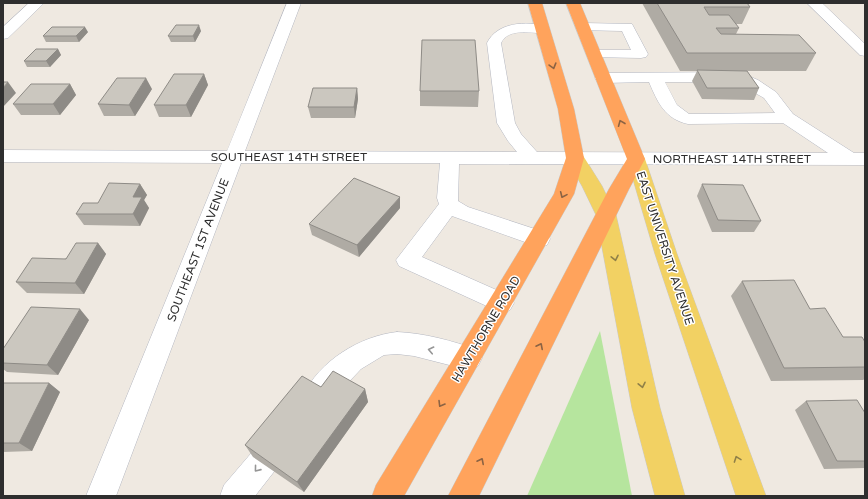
<svg xmlns="http://www.w3.org/2000/svg" width="868" height="499" viewBox="0 0 868 499" font-family="'Varela Round',sans-serif">
<style>
.green{fill:#b6e59e}
.lines{fill:none;stroke-linecap:round;stroke-linejoin:round}
.minor-casing{stroke:#b4b7c1;stroke-width:1}
.major-casing{stroke:#c9c9c9;stroke-width:1}
.highway-casing{stroke:#c9c9c9;stroke-width:1}
.minor{fill:#fff;fill-rule:evenodd}
.major{fill:#f2d163;fill-rule:evenodd}
.highway{fill:#ffa35c;fill-rule:evenodd}
.wall{fill:#afaba4}
.shaded-wall{fill:#8e8b86}
.building{fill:#cbc7bf;stroke:#8e8b86}
.oneway{stroke:#8c6343}
.oneway2{stroke:#908048}
.oneway3{stroke:#969696}
.labels{text-anchor:middle;stroke-width:3;stroke-linejoin:round;paint-order:stroke}
.street-label{font-size:12px;fill:#2e2e2e;stroke:#fff}
</style>
<rect width="100%" height="100%" fill="#efe9e1"/>
<path class="green" d="M600,331l32,165h-105z"/>
<g class="lines">
<defs>
<path id="minor" d="M29,3h15l-36,35 -5,1v-12z
M287,3h14l-56,148 272,1 -9,-11 -11,-18 -10,-80c10,-21 39,-22 60,-17l2,3 -2,3 -5,1c-13,0 -34,-5 -41,10l14,80 6,11 16,18 291,1 -45,-30 -95,1c-23,-5 -30,-21 -39,-42l-46,1 -6,-2 -2,-3 2,-3 6,-2 136,-1 19,8 18,12 17,22 61,39h11v12l-406,-1 -1,37 10,6 79,26 3,6 -3,6 -8,2 -87,-31 -30,41 88,39 4,7 -4,7 -8,3 -103,-47 -3,-6 43,-56 -2,-6 3,-35h-199l-125,333h-30l136,-333 -219,-1v-12l224,1zM665,82h71l28,16 11,15 -86,1 -12,-9z
M807,3h15l43,41v12l-5,-1z
M583,23l49,1 16,30 -2,3 -5,1 -52,-1 -2,-3 2,-3 5,-1h37l-9,-19 -44,-1 -2,-3 2,-3z
M397,332c27,1 56,9 81,18l4,8 -4,8 -9,4 -55,-14 -17,-2 -13,1 -23,14 -34,36 -10,4 -10,-4 -4,-9c16,-35 57,-60 94,-64z
M281,426l10,4 4,10 -4,10 -36,46h-35l4,-11 47,-55z"/>
<path id="major" d="M575,152l7,2 20,32 14,29 44,193 25,88h-30l-23,-88 -36,-193 -14,-29 -16,-28 2,-4z
M636,153l7,2 2,4 32,95 89,242h-30l-81,-242 -28,-95 2,-4z"/>
<path id="highway" d="M528,3h14l32,106 10,49 -10,36 -170,302h-32l4,-11 178,-291 12,-36 -8,-49z
M566,3h14l65,156 -16,30 -150,307h-31l161,-307 18,-30z"/>
</defs>
<use href="#minor" class="minor-casing"/>
<use href="#major" class="major-casing"/>
<use href="#highway" class="highway-casing"/>
<use href="#minor" class="minor"/>
<use href="#major" class="major"/>
<use href="#highway" class="highway"/>
</g>
<path class="wall" d="M642,3h105l3,4 -8,17h-6l3,4 -3,6 80,19 -10,18h-59l12,17 -5,12 -52,-1 -10,-18 5,-10h-17z
M201,31l-6,11h-24l-3,-6z
M88,32l-9,10h-33l-3,-6z
M58,49l3,6 -11,12h-23l-3,-6z
M204,74l4,11 -17,32h-32l-5,-12z
M70,84l6,11 -16,20h-39l-8,-11z
M357,88l1,11 -3,19h-44l-3,-11z
M152,89l-17,27h-31l-6,-12z
M420,91h59l-1,16 -58,-1z
M140,184l7,11 -3,5 5,8 -9,18 -56,-1 -8,-11 22,-11z
M702,184l59,37 -7,11h-42l-15,-36z
M400,208l-41,49 -47,-22 -3,-11z
M98,243l8,11 -22,40 -57,-1 -11,-11z
M742,281l68,28 33,28 22,5v37l-2,1 -92,1 -40,-85z
M89,320l-31,55 -51,-3 -4,-3v-20z
M3,383h46l11,9 -28,59 -29,1z
M321,387l44,2 3,13 -64,90 -51,-35 -8,-12z
M806,401l59,12v55l-41,1 -29,-59z"/>
<path class="shaded-wall" d="M199,25l2,6 -6,11 -2,-6z
M85,27l3,5 -9,10 -3,-6z
M58,49l3,6 -11,12 -4,-6z
M204,74l4,11 -17,32 -5,-12z
M146,78l6,11 -17,27 -6,-11z
M8,82l8,11 -13,14v-19z
M70,84l6,11 -16,20 -7,-11z
M357,88l1,11 -3,19 -1,-11z
M140,184l7,11 -3,5 5,8 -9,18 -7,-12v-17z
M400,197v11l-41,49 -2,-12z
M98,243l8,11 -22,40 -9,-11z
M80,309l9,11 -31,55 -11,-10z
M49,383l11,9 -28,59 -13,-8z
M365,389l3,13 -64,90 -7,-10z"/>
<path class="building" d="M657,3h90l3,4h-46l5,8h20l10,13h-23l5,6 78,1 17,18h-129z
M176,25h23l-6,11h-25z
M52,27h33l-9,9h-33z
M422,40h53l4,51h-59z
M36,49h22l-12,12h-22z
M697,70l50,1 12,17h-52z
M174,74h30l-18,31h-32z
M117,78h29l-17,27 -31,-1z
M3,82h5l-5,6z
M31,84h39l-17,20h-40z
M313,88h44l-3,19h-46z
M354,178l46,19 -43,48 -48,-21z
M109,183l31,1 -7,13h9l-9,17h-57l7,-11h15z
M702,184l41,1 18,36 -43,-1z
M76,243h22l-23,40 -59,-1 16,-24 34,1z
M794,280l16,29 15,-1 18,29h19l3,5v25l-81,1 -42,-87z
M31,307l49,2 -33,56 -44,-2v-14z
M333,371l32,18 -68,93 -52,-37 57,-69 19,11z
M3,383h46l-30,60h-16z
M857,400l8,13v48h-28l-31,-60z"/>
<defs><path id="oneway-chevron" d="M-2-3.5L2.5 0L-2 3.5" fill="none" stroke-width="1.6" stroke-linecap="round" stroke-linejoin="round"/></defs>
<g class="oneway">
<use href="#oneway-chevron" transform="translate(553 66) rotate(74)"/>
<use href="#oneway-chevron" transform="translate(621 123) rotate(-112)"/>
<use href="#oneway-chevron" transform="translate(563 195) rotate(114)"/>
<use href="#oneway-chevron" transform="translate(540 346) rotate(-63)"/>
<use href="#oneway-chevron" transform="translate(441 404) rotate(121)"/>
<use href="#oneway-chevron" transform="translate(481 461) rotate(-63)"/>
</g>
<g class="oneway2">
<use href="#oneway-chevron" transform="translate(615 258) rotate(78)"/>
<use href="#oneway-chevron" transform="translate(642 385) rotate(78)"/>
<use href="#oneway-chevron" transform="translate(737 459) rotate(-110)"/>
</g>
<g class="oneway3">
<use href="#oneway-chevron" transform="translate(431 350) rotate(-168)"/>
<use href="#oneway-chevron" transform="translate(257 469) rotate(129)"/>
</g>
<g class="labels">
<g class="street-label">
<text x="289" y="161">SOUTHEAST 14TH STREET</text>
<text x="732" y="163">NORTHEAST 14TH STREET</text>
<text transform="translate(665 248) rotate(72)" y="4">EAST UNIVERSITY AVENUE</text>
<text transform="translate(198 250) rotate(-69)" y="4">SOUTHEAST 1ST AVENUE</text>
<text transform="translate(486 329) rotate(-59)" y="4">HAWTHORNE ROAD</text>
</g>
</g>
<rect width="868" height="499" fill="none" stroke="#2e2e2e" stroke-width="8"/>
</svg>
